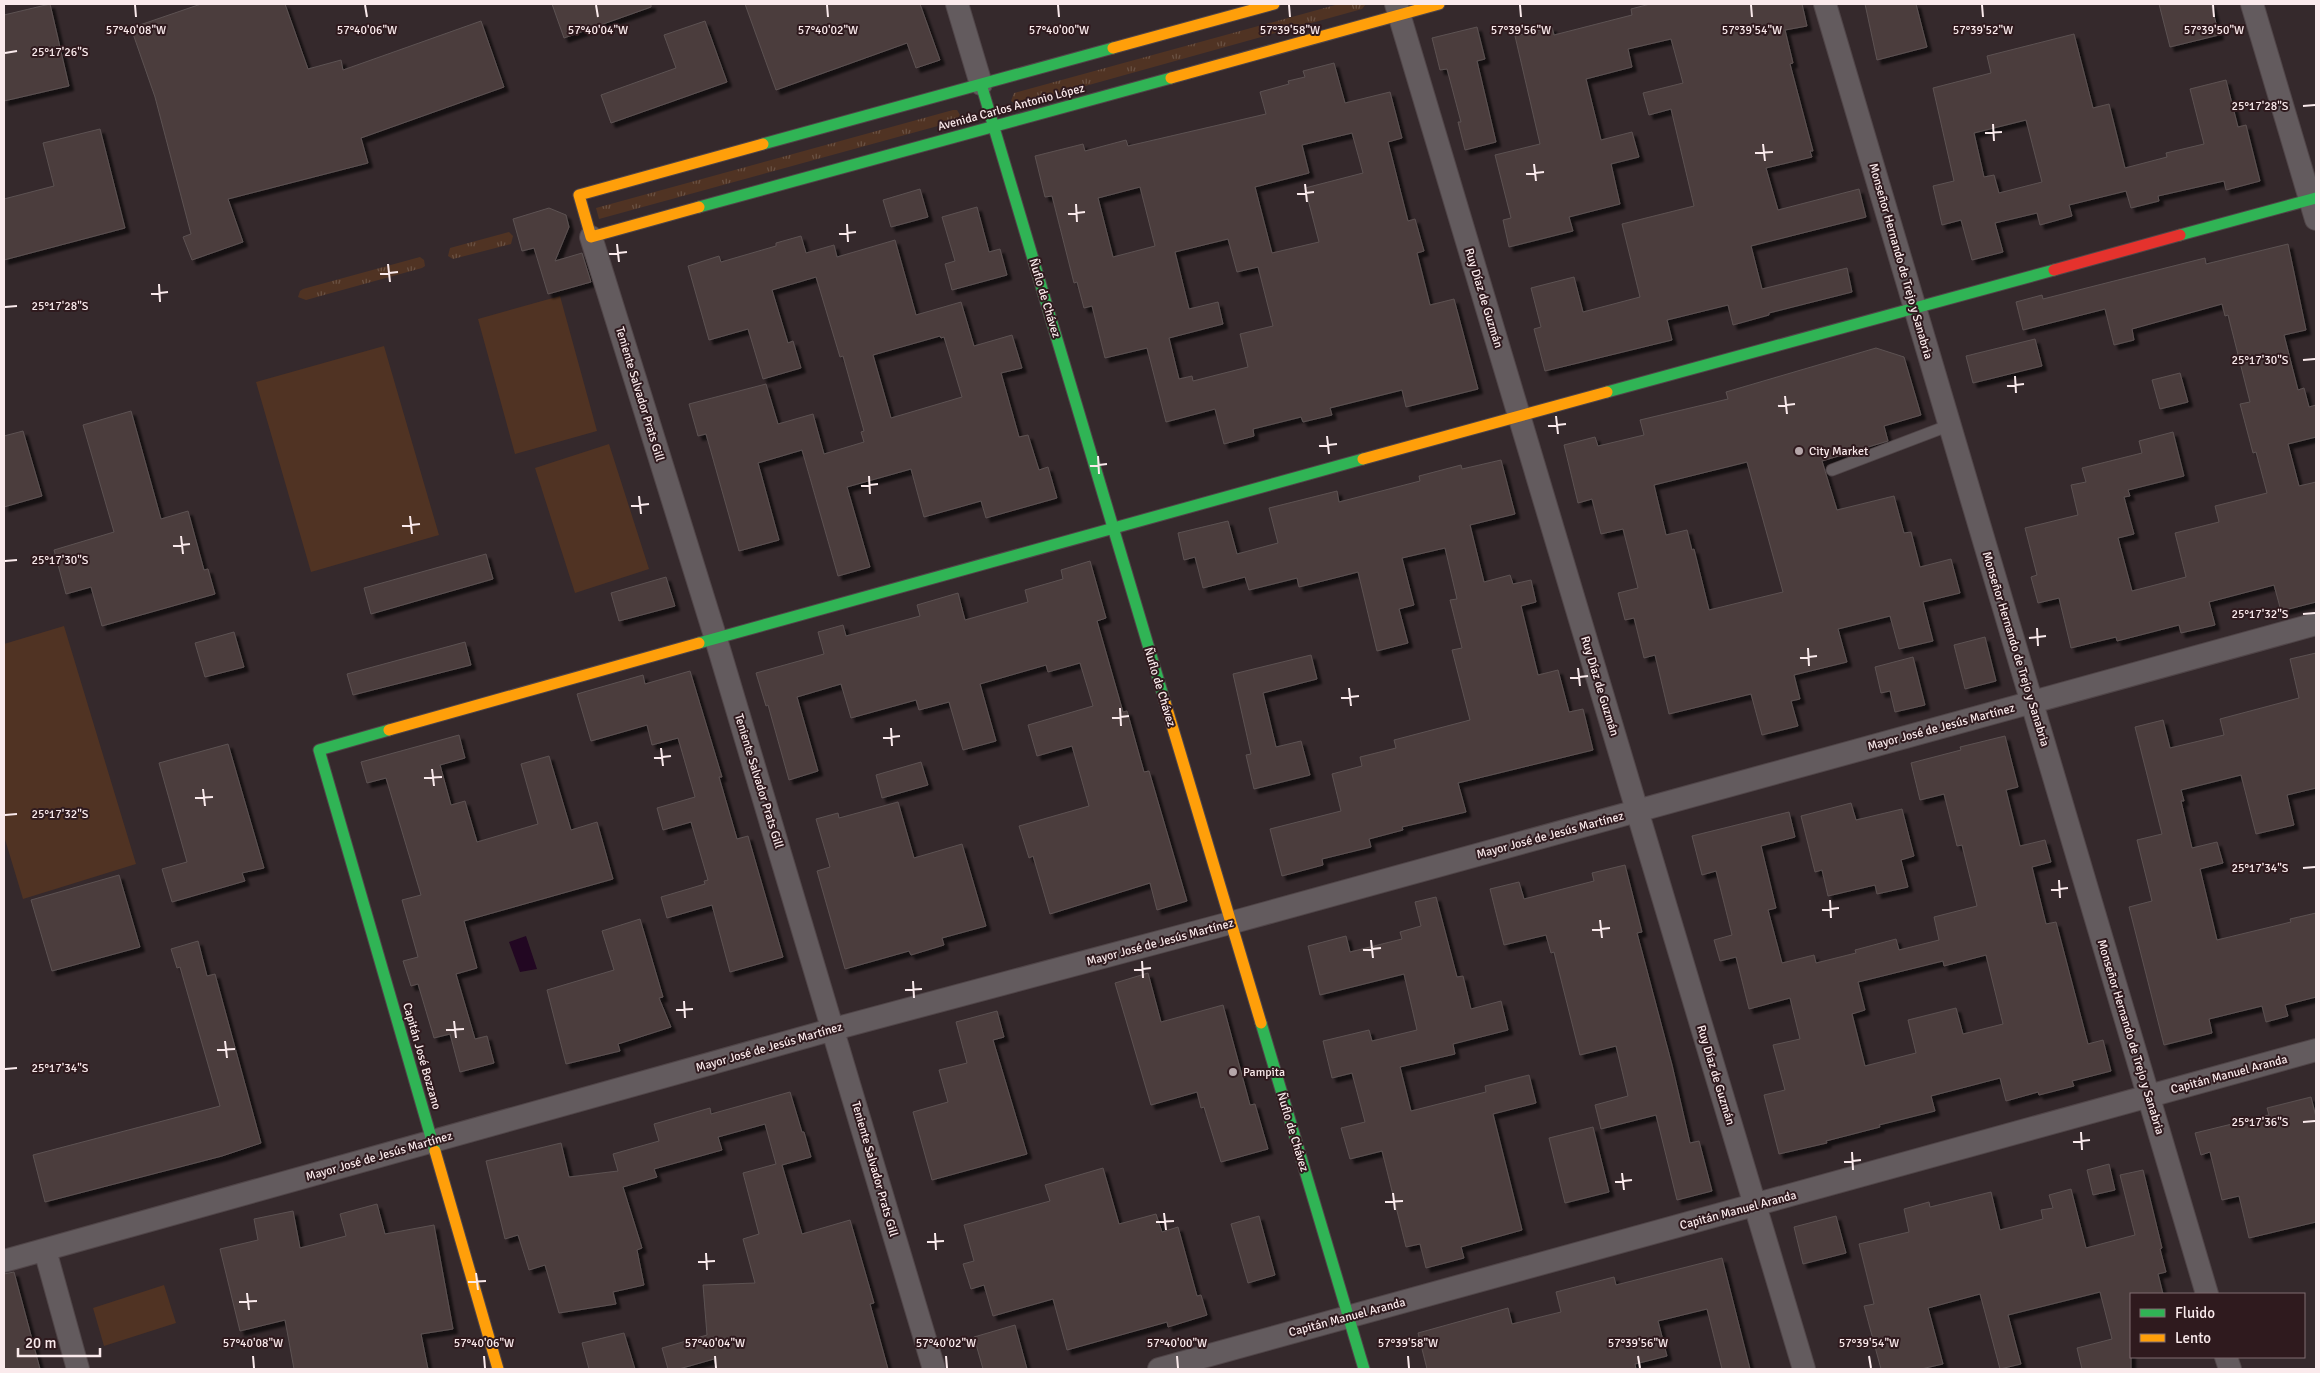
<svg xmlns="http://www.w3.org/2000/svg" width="2320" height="1373" viewBox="0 0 2320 1373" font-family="Signika,sans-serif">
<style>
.grass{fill:url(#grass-tufts)}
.pitch{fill:#503323}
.water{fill:#220722}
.building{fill:#4c3d3e;stroke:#5c5252;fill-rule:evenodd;filter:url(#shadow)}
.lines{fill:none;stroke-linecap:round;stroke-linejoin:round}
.lane-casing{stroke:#504548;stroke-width:13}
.street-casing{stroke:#504548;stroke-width:24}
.fast-casing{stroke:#504548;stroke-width:13}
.slow-casing{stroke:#504548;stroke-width:13}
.jam-casing{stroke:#504548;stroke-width:13}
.lane{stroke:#635b5e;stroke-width:11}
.street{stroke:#635b5e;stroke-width:22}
.fast{stroke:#30b455;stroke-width:11}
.slow{stroke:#ff9f0a;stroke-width:11}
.jam{stroke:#e5322d;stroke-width:11}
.ticks{fill:none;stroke:#faeaec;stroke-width:2}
.poi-dot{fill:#b5a6a9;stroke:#2f1a1e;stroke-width:2}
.labels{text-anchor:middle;stroke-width:4;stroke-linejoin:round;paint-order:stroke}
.street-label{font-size:12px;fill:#faeaec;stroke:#2f1a1e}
.poi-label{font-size:12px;fill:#faeaec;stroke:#2f1a1e;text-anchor:start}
.ticks-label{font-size:12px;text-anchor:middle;fill:#faeaec;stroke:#2f1a1e;stroke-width:4;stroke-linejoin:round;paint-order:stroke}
</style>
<defs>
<pattern id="grass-tufts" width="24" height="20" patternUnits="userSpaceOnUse" patternTransform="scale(1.25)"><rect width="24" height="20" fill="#503323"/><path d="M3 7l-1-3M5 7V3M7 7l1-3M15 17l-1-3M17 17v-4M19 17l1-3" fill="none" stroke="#6a5143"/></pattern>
<filter id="shadow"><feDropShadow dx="4.5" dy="4.5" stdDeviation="1" flood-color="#0009"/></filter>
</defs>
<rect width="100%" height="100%" fill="#35292c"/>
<path class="grass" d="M1339,4h27l-4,5 -345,96 -6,-4 3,-8z
M953,110h4l3,5 -4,6 -357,98 -3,-11z
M509,232l4,4 -2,8 -58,15 -5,-3 2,-8z
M420,257l4,3 1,6 -3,2 -116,32 -8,-3 2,-6 3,-2z"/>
<path class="pitch" d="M560,296l37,135 -82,23 -37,-135z
M384,346l55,189 -128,37 -55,-190z
M609,444l40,125 -74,24 -40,-125z
M64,626l72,238 -113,35 -19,-63v-192z
M164,1285l12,38 -72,23 -11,-38z"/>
<path class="water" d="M526,936l11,33 -17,3 -11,-30z"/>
<path class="building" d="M50,4l19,82 -65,15v-86z
M201,4h84l23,65 33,-9 2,10 138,-49 23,66 -143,51 7,25 -140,36 15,43 -51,18 -9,-23 8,-3 -36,-137 -24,-69z
M552,4h99v3l-87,31z
M745,4h175l20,56 -24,8 -9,-25 -131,47z
M1650,4h152l5,22 -22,4 8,33 -3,1 23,87h-3l2,6 -46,11 12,42 81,-21 7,28 -115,29 11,43 85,-21 5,24 -83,21v2l-36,10 -5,-20 -61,15 5,20 -127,31 -11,-42 7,-2 -10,-39 43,-11 9,35 57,-15 -18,-73 72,-18 -23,-97 -22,6 -6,-22 40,-10 -12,-44 -43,10 4,18 -46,12 15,61 31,-8 7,25 -28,7 9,40 -51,13 4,14 -64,16 -6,-27 8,-2 -16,-63 45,-11 -25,-108 37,-9 2,8 78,-20 -1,-6z
M1865,4h51l11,43 -50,13z
M2159,4h52l8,31 -49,12z
M705,21l22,61 -116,41 -10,-28 75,-27 -12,-33z
M1477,27l8,32 -8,2 19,81 -31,8 -7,-28h3l-14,-53 -7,1 -8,-32z
M2074,34l19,74 16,-4 16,64 42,-11 -1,-4 38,-9 -14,-55 36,-9 12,47 8,-2 14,56 -34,9 -2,-9 -66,15 1,5 -28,7 -5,-17 -57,14 3,11 -32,9 -3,-12 -42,10 8,29 -31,8 -11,-40 -19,5 -9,-39 21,-5 -21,-93 58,-15 -4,-17zM2026,120l16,62 -43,11 -5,-18 -10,2 -10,-44z
M1334,63l11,40 45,-11 12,46 -14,4 20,79 7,-2 9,32 -7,2 13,52 24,-6 24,90 -72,18 -4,-17 -72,18 2,7 -29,7 -2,-5 -48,12 1,7 -30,8 -9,-35 -49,13 -19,-74 -42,10 -13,-52 -8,2 -7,-26 -3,1 -22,-87 -7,1 -10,-41 48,-12 2,7 41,-11 2,6 138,-32 -6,-22 29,-8 -1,-3 17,-4 -2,-6zM1352,133l11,40 -58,15 14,54 -47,11 -17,-66 54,-14 -7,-28zM1140,187l15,59 -42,11 -15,-59zM1228,239l9,33 21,-5 15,59 -33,8 8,33 -55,14 -1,-5 -13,3 -10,-41 54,-14 -5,-22 -29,7 -14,-57z
M100,129l25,99 -121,32v-61l50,-13 -11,-43z
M920,189l8,28 -37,10 -8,-27z
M977,207l12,45 11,-3 7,26 -55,15 -7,-26 10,-3 -13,-44z
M549,208l17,7 3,12 -14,34 27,-8 9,29 -43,12 -14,-46 -12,3 -9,-32z
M801,236l5,17 28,-8 3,12 58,-17 21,75 45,-13 13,44 38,-11 10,33 -21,5 18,64 9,-2 11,35 9,-3 9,31 -71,20 -5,-17 -57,16 -13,-48 -64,18 23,80 -32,9 -36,-126 -44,13 21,77 -40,11 -33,-117 -8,2 -9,-32 77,-20 12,40 35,-10 11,40 40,-12 -3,-10 3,-1 -21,-75 -3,1 -24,-80 -44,13 16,53 5,-2 8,27 -38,11 -15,-50 -39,11 -21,-74 31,-10 2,6 55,-16v-3zM940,336l1,2 3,-1 18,60 -71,21 -18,-63z
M2288,244l18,86 -22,5 14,55 6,-2 5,19 7,-2v32l-28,7 11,42 17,-4v120l-35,9 -7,-26 -65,17 6,23 -34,8 -2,-8 -62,16 -1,-4 -45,11 -12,-50 -21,5 -7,-26 6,-2 -12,-47 53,-13 -7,-30 15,-3 -4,-14 60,-15 -3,-12 34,-9 11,44 -56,14 2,6 -6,1 10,37 -16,4 14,53 54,-14 -11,-44 44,-11 -4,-16 52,-13 -11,-41 -3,1 -13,-49 10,-2 -22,-87 -3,1 -3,-12 -90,25 2,11 -20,5 -9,-36 -82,21 -7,-28 26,-7 1,4 162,-41 1,6z
M2035,339l7,27 -69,17 -7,-27z
M1876,348l28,9 17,58 -37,11 4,15 -66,20 15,49 57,-14 10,37 7,-1 9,35 31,-8 9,34 -37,9 10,39 -34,8 -9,-33 -52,13 9,33 -53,13 6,24 -9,2 7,25 -36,9 -11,-41 -82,20 -14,-59 -11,3 -10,-40 -9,2 -7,-27 20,-5 -15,-59 -22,5 -9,-35 -14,4 -14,-58 31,-8 3,9 46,-11 -4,-15 88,-21 -2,-7zM1747,462l36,130 -74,18 -15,-61 -2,1 -5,-20 -21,5 -12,-50z
M2180,373l8,29 -28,7 -8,-29z
M131,411l30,108 27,-8 16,59 4,-1 7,25 -113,32 -11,-39 -25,7 -12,-44 60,-18 -31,-107z
M23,431l19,65 -38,11v-71z
M1501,460l14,54 -45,11 14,57 26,-7 3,9 18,-4 5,22 -15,4 17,69 20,-5 11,42 14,-3 10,41 -135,33 8,29 -64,15 1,3 -34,9 2,8 -49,12 1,6 -41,11 -12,-47 71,-18 -9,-37 30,-8 -2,-9 36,-9 -2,-8 76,-20 -18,-70 10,-2 -12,-48 7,-1 -12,-51 -43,10 12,47 -15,4 9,34 -31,8 -19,-79 -59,15 -2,-9 -48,12 -4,-13 -42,11 -8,-31 -11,3 -6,-27 50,-12 9,33 41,-11 -9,-35 68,-17 2,11 81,-21 -1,-5 42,-11 1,4z
M486,554l7,25 -122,35 -7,-26z
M1090,561l16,57 -9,3 26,91 4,-1 17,61 5,-1 38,130 -30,9 -7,-27 -100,31 -17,-58 -4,2 -10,-32 70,-20 -17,-60 -35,10 -9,-31 65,-19 -13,-43 -32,9 -2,-7 -66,19 16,57 -33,9 -14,-48 -30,8 -3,-10 -65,18 -10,-34 -44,13 21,74 -29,9 -21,-75 -2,1 -10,-33 68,-19 -6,-22 25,-7 3,11 74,-20 -3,-11 41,-12 7,27 63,-18 -3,-12 38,-11 -2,-9z
M666,577l9,29 -56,15 -8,-28z
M234,632l10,35 -39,10 -10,-34z
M1985,637l11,44 -31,8 -11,-44z
M465,642l6,23 -118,30 -6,-21z
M2316,653v135l-29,7 7,30 -38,9 -15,-59 -60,15 3,11h-3l11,47 25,-6 6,21 -23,6 17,71 74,-18 -1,-3 26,-6v84l-31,8 3,11 -22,6 -4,-16 -53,13 3,14 -48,12 -35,-138 23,-6 -15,-61 25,-6 -27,-107 28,-7 7,28 54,-13 -4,-16 79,-21 -9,-39z
M1311,655l6,24 -54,14 13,54 25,-6 9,34 -56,14 -8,-34 5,-1 -18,-80z
M1913,657l12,48 -30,7 -5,-21 -9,2 -6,-26z
M690,671l32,106h-3l18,62 11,-3 35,121 -53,15 -18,-67 -45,13 -6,-21 44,-13 -1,-3 4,-1 -17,-58 -28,8 -6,-22 38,-11 -17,-59 -26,7 -5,-20 -56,16 -14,-47 66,-19 2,9z
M459,735l6,23 -25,7 11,40 14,-4 12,41 61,-18 -17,-60 28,-8 22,74 26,-8 16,57 -149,42 13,47 -21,6 19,65 12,-3 7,27 -34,9 -10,-38 -16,4 -16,-54 -7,2 -8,-25 15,-4 -16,-57 19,-5 -35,-117 -19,5 -6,-21z
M2005,736l13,51 -12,3 14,56 25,-6 6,22 -19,5 14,57 10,-2 32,122 15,-4 8,31 -39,10 2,5 -35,9 -1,-3 -32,9 -6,-23 -69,18 4,15 -56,14 1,2 -54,14 1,2 -48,11 -15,-59 21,-5 -12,-45 27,-6 -10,-41 -41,11 -13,-52 -16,4 -6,-21 18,-5 -16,-64 -14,4 -10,-39 97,-24 6,25 -34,9 15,62 -8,2 14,53 32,-8 2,8 40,-10 -1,-3 41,-11 3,11 40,-10 -5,-23 43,-11 -15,-61 -5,1 -13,-52 -24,6 -9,-37 50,-13 -1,-3zM1986,955l17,69 -40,10 -7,-26 -48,12 8,33 -51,13 -13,-52 13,-4 -7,-28 85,-21 1,5z
M228,744l36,124 -22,5 3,8 -73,21 -10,-33 25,-7 -28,-99z
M921,762l7,23 -46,13 -6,-23z
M898,802l16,56 48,-14 24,82 -44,12 2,7 -33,10 -2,-4 -64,18 -28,-98 13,-4 -14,-48 22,-6 1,5z
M1851,803l5,17 46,-11 12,47 -13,4 7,27 -31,7 -2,-9 -47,11 -6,-26 -7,2 -14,-56z
M1625,865l17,67 -5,1 35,132 18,78 9,-2 13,50 -35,9 -21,-85 -55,14 -6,-24 33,-9 -12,-50 -36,9 -26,-103 -3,1 -5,-18 -42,10 -14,-56 29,-7 5,17 70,-18 -2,-8z
M119,875l21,72 -88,24 -21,-71z
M1436,897l21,80 6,-1 8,33 30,-8 7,29 -55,14 2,10 -55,13 11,44 75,-19 -1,-6 44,-11 7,28 -43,11 29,116 -61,17 3,11 -38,10 -6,-24 -14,3 -24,-96 -32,8 -9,-31 24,-6 -13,-49 -20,5 -9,-37 46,-11 3,11 45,-11 -13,-56 -84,21 -12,-49 38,-10 4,16 52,-13 -2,-7 21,-6 -6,-24z
M640,919l23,78 -4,1 12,29 -53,17 2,7 -54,13 -19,-74 67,-20 -12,-39z
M198,941l9,35 8,-2 46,169 -39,13 -177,46 -12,-47 187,-49 -40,-139 -3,1 -6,-19z
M1148,973l13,49 62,-17 27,100 5,-1 13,45 -47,13 -17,-55 -3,1 -4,-16 -46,13 -36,-122z
M997,1011l7,26 -11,3 34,114 -95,26 -19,-68 35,-10 -9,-32 28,-7 -11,-41z
M790,1092l12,40h2l7,25 -29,8 20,69 48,-14 24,83 -4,1 18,65h-171l-3,-10 -35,10h-11l-6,-21 45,-13 -4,-50 52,-2 -12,-44 16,-5 -16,-61 33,-9 -11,-40 -47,13 4,13 -68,19 3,8 -34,10 19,61 -5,2 7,35 -31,7 3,12 -57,9 -14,-48 -16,5 -11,-35 -13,4 -19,-78 75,-18 8,34 49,-6 -5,-17 46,-13 -5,-17 56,-16 1,6z
M2311,1097l5,20v105l-67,16 -10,-42 -17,4 -12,-48 -9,3 -6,-22 74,-18 -2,-7z
M1593,1127l16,65 -44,11 -16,-65z
M2109,1164l6,26 -22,5 -6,-25z
M1103,1168l16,56 37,-10 6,18 16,-5 19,69 4,-1 6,20 -39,12 -1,-5 -100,28 -14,-51 -60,17 -9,-31 -13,4 -8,-25 11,-3 -10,-36 86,-24 -5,-16z
M2143,1170l19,78 -2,1 6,23 -8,2 5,20h-32v75h-49l-5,-21 35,-9 -12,-47 -92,23 13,49 -21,5 -20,-75 -52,14 15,56 -22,5h-40l-17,-63 10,-2 -15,-60 50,-12 -5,-23 25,-7 1,5 61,-15 9,38 43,-11 -2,-9 12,-2 -4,-13 22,-6 15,59 49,-13 -15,-60z
M377,1204l8,30 49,-9 19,104 -32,5 7,35h-134l-9,-49 -45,11 -20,-82 38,-9 -4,-21 39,-8 7,37 46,-12 -6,-22z
M1259,1216l16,59 -27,8 -17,-59z
M1836,1216l10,37 -43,11 -9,-37z
M1722,1258l28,111h-28l-15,-60 -49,12 9,35 -32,8 1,5h-209l-9,-36 90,-25 4,16 49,-12 -5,-20 58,-15 2,8z
M14,1272l26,97h-36v-95z
M1015,1325l12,44h-44l-9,-32z
M624,1333l11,36h-46l-7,-26z"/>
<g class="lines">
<defs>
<path id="lane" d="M1832,470l118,-45"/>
<path id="street" d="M957,4l24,80
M1396,4l408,1365
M1825,4l382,1290
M2252,4l64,215
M591,237l125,402 218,730
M45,1250l33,119
M4,1261l830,-232 396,-106 1086,-299
M2226,1357l4,12
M1159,1369l1157,-319"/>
<path id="fast" d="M981,84l184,618
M763,144l350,-96
M699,207l472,-129
M2180,235l136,-37
M1607,392l447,-122
M699,643l664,-184
M389,730l-70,20 116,401
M1261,1023l103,346"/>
<path id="slow" d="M1113,48l161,-44
M1171,78l268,-74
M699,207l-108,30 -12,-42 184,-51
M1363,459l244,-67
M1165,702l96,321
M389,730l310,-87
M435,1151l63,218"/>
<path id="jam" d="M2054,270l126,-35"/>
</defs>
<use href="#lane" class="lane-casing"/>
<use href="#street" class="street-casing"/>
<use href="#fast" class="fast-casing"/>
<use href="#slow" class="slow-casing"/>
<use href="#jam" class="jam-casing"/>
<use href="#lane" class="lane"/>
<use href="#street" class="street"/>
<use href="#fast" class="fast"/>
<use href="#slow" class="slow"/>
<use href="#jam" class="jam"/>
</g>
<path class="ticks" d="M135,5l1,12M365,5l2,12M596,5l2,12M827,5l1,12M1058,5l1,12M1289,5l1,12M1520,5l1,12M1751,5l1,12M1982,5l1,12M2213,5l1,12M5,53l12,-2M2303,106l12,-1M1993,124l1,17M1985,133l17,-1M1763,144l2,17M1755,153l18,-1M1534,164l2,17M1526,174l18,-2M1305,184l2,18M1297,194l17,-2M1076,204l1,18M1068,214l17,-2M847,224l1,18M839,234l17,-2M617,244l2,18M609,254l18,-2M388,264l2,18M380,274l18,-2M159,284l1,18M151,294l17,-2M5,307l12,-1M2303,360l12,-1M2015,376l1,17M2007,386l17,-2M1785,396l2,18M1778,406l17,-2M1556,416l2,18M1548,426l18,-2M1327,436l2,18M1319,446l18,-2M1098,456l1,18M1090,466l17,-2M869,476l1,18M861,486l17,-2M639,496l2,18M631,506l18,-2M410,516l2,18M402,526l18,-2M181,536l2,18M173,546l17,-2M5,561l12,-1M2303,614l12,-1M2037,628l1,18M2029,638l17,-2M1808,648l1,18M1800,658l17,-2M1578,668l2,18M1570,678l18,-2M1349,688l2,18M1341,698l18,-2M1120,708l1,18M1112,718l17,-2M891,728l1,18M883,738l17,-2M661,748l2,18M654,758l17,-2M432,769l2,17M424,778l18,-1M203,789l2,17M195,798l18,-1M5,815l12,-1M2303,868l12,-1M2059,880l1,18M2051,890l17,-2M1830,900l1,18M1822,910l17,-2M1600,920l2,18M1592,930l18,-2M1371,940l2,18M1363,950l18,-2M1142,961l1,17M1134,970l17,-2M913,981l1,17M905,990l17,-1M684,1001l1,17M676,1010l17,-1M454,1021l2,17M446,1030l18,-1M225,1041l2,17M217,1050l18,-1M5,1069l12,-1M2303,1122l12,-1M2081,1132l1,18M2073,1142l17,-2M1852,1152l1,18M1844,1162l17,-2M1622,1173l2,17M1615,1182l17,-2M1393,1193l2,17M1385,1202l18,-1M1164,1213l2,17M1156,1222l18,-1M935,1233l1,17M927,1242l17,-1M706,1253l1,17M698,1262l17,-1M476,1273l2,17M468,1282l18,-1M247,1293l2,17M239,1302l18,-1M253,1356l1,12M484,1356l1,12M715,1356l1,12M946,1356l1,12M1177,1356l1,12M1408,1356l1,12M1638,1356l2,12M1869,1356l2,12"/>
<g class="poi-dot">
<circle cx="1799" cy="451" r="5"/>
<circle cx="1233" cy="1072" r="5"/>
</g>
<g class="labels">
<g class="street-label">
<text transform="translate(1011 107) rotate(-15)" y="4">Avenida Carlos Antonio López</text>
<text transform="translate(1901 261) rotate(74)" y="4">Monseñor Hernando de Trejo y Sanabria</text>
<text transform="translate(1045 298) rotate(73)" y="4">Ñuflo de Chávez</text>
<text transform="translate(1484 298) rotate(73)" y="4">Ruy Díaz de Guzmán</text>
<text transform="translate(640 394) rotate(73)" y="4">Teniente Salvador Prats Gill</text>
<text transform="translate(2016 649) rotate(73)" y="4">Monseñor Hernando de Trejo y Sanabria</text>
<text transform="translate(1600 686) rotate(73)" y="4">Ruy Díaz de Guzmán</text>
<text transform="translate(1160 687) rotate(73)" y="4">Ñuflo de Chávez</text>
<text transform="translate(1941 727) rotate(-15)" y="4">Mayor José de Jesús Martínez</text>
<text transform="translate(759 781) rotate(73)" y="4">Teniente Salvador Prats Gill</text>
<text transform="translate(1550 835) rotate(-15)" y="4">Mayor José de Jesús Martínez</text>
<text transform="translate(1160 942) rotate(-15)" y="4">Mayor José de Jesús Martínez</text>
<text transform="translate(2131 1037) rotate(73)" y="4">Monseñor Hernando de Trejo y Sanabria</text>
<text transform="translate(769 1047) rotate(-16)" y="4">Mayor José de Jesús Martínez</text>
<text transform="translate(422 1056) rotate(74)" y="4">Capitán José Bozzano</text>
<text transform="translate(2229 1074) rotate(-15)" y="4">Capitán Manuel Aranda</text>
<text transform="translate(1716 1075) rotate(73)" y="4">Ruy Díaz de Guzmán</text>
<text transform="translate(1293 1132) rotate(73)" y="4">Ñuflo de Chávez</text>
<text transform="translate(379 1156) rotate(-16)" y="4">Mayor José de Jesús Martínez</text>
<text transform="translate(875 1169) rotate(74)" y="4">Teniente Salvador Prats Gill</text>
<text transform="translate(1738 1210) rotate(-15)" y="4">Capitán Manuel Aranda</text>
<text transform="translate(1347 1317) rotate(-15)" y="4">Capitán Manuel Aranda</text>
</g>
<g class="poi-label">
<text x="1809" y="455">City Market</text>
<text x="1243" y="1076">Pampita</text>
</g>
</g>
<g class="ticks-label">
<text x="2214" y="34">57°39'50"W</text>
<text x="136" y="34">57°40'08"W</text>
<text x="367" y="34">57°40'06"W</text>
<text x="598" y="34">57°40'04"W</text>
<text x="828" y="34">57°40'02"W</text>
<text x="1059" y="34">57°40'00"W</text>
<text x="1290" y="34">57°39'58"W</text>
<text x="1521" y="34">57°39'56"W</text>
<text x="1752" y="34">57°39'54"W</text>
<text x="1983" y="34">57°39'52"W</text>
<text x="60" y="56">25°17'26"S</text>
<text x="2260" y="110">25°17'28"S</text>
<text x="60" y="310">25°17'28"S</text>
<text x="2260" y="364">25°17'30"S</text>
<text x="60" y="564">25°17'30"S</text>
<text x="2260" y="618">25°17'32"S</text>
<text x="60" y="818">25°17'32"S</text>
<text x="2260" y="872">25°17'34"S</text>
<text x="60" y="1072">25°17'34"S</text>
<text x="2260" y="1126">25°17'36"S</text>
<text x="253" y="1347">57°40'08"W</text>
<text x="484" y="1347">57°40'06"W</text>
<text x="715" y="1347">57°40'04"W</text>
<text x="946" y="1347">57°40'02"W</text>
<text x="1177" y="1347">57°40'00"W</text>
<text x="1408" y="1347">57°39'58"W</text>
<text x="1638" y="1347">57°39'56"W</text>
<text x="1869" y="1347">57°39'54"W</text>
</g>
<rect width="2320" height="1373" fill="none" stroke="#faeaec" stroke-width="10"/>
<rect x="2130" y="1293" width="175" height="65" fill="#2f1a1e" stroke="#806d70"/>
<rect x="2140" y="1309" width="25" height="8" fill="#30b455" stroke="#806d70"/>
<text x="2175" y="1318" font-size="15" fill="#faeaec">Fluido</text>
<rect x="2140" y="1334" width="25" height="8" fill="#ff9f0a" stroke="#806d70"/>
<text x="2175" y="1343" font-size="15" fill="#faeaec">Lento</text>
<path d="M18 1348v8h82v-8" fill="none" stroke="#faeaec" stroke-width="2.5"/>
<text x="25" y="1348" font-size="15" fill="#faeaec" stroke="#2f1a1e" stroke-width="4" paint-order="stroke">20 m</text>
</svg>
